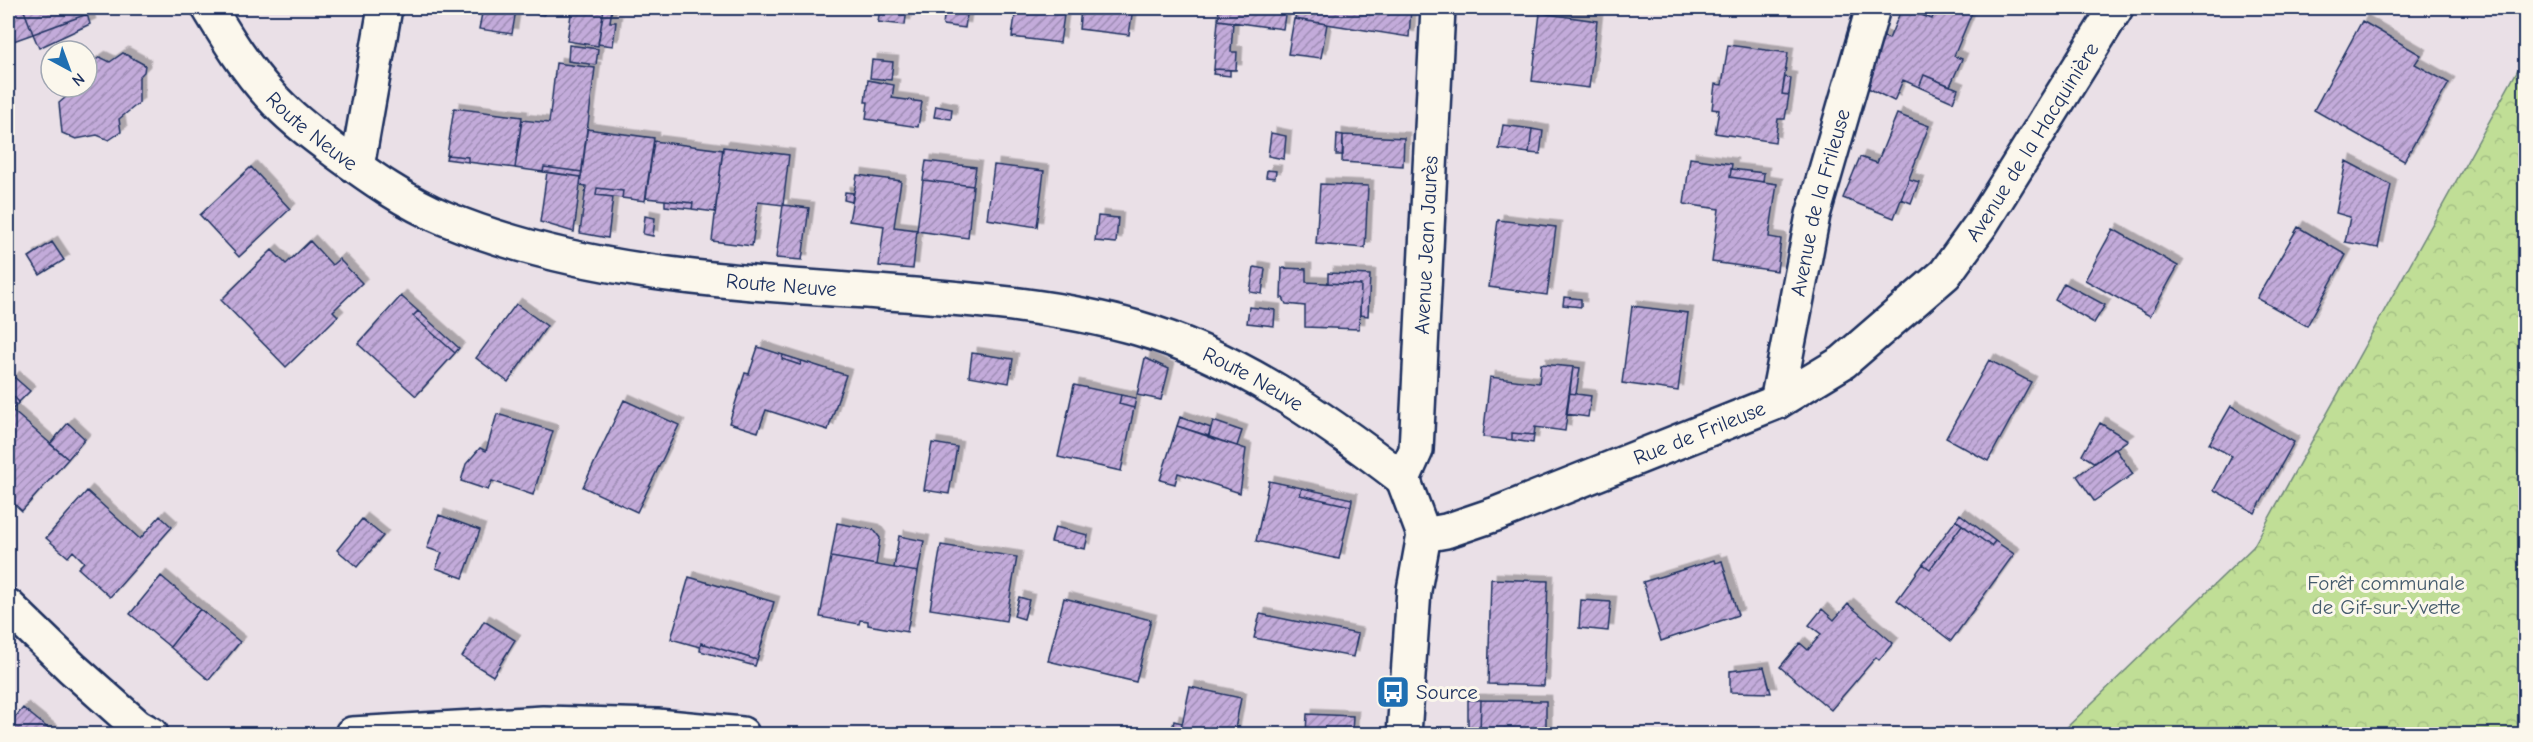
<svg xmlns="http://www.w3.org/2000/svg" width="2533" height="742" viewBox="0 0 2533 742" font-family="'Comic Neue',sans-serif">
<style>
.forest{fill:url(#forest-crowns);stroke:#6e867a;stroke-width:1.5}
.building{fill:url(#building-hatch);stroke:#1b2f5e;stroke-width:1.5;filter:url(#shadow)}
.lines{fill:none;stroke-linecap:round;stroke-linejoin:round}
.minor-casing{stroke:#1b2f5e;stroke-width:38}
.minor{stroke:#fbf7ec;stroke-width:33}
.labels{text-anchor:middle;stroke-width:6;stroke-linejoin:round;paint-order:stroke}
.street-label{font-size:21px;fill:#1b2f5e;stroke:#fbf7ec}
.park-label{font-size:21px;fill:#445b6c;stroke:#fbf7ec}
.poi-label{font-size:21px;fill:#1b2f5e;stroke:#fbf7ec;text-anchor:start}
</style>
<defs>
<pattern id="forest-crowns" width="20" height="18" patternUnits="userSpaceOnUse" patternTransform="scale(1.5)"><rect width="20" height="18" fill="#c0de96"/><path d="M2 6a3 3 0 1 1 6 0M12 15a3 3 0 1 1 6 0" fill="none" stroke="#a4bf84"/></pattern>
<pattern id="building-hatch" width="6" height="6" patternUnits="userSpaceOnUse" patternTransform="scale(1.5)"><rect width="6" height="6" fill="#c3abda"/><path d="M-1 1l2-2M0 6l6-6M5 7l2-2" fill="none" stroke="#9e8cb4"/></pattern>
<filter id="shadow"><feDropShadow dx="5.5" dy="-5.5" stdDeviation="0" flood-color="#0004"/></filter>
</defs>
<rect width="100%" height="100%" fill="#eae0e7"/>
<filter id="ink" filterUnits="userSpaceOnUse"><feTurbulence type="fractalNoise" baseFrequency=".0167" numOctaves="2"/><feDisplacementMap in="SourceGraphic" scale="12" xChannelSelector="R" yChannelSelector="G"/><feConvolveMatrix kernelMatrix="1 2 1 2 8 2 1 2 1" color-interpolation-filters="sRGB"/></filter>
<g filter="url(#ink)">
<path class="forest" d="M2525,57v677h-465l193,-187z"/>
<path class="building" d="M8,8h15l10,26 -25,9z
M23,8h62l2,6 -54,20z
M483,8h62l-1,7 -28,-5 -4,24 -33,-5z
M572,8h32l-6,38 -31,-5z
M604,8h8l-2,14h6l-3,24 -15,-2z
M880,8h27l-2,17 -27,-3z
M945,8h23l-3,20 -22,-3z
M1016,8h49l-5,35 -48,-6z
M1081,8h52l-4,27 -50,-6z
M1219,8h67l-3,21 -65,-9z
M1296,8h115l-2,29 -114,-18z
M1902,8l30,11 4,-11h31l6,2 -19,46 8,3 -12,27 -26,-11 -5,12 -16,-7 -9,21 -28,-14 16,-51 7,3z
M1907,8h20l8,3 -3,8z
M1540,13l57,8 -8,67 -57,-7z
M87,14l3,10 -51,24 -6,-14z
M1294,19l33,5 -6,34 -33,-4z
M1218,20l15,2 -2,30h6l-1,18 -22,-1z
M2362,21l59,34 -6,9 34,19 -45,78 -90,-51z
M569,45l29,4 -2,16 -28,-4z
M1728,45l60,8 -6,41 7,1 -4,24h-7l-3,23 -60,-9 4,-23 -7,-1 3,-25 7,1z
M123,53l22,12 -1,7 -5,5v26l-20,16 2,13 -12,8 -12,-5 -21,4 -14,-6 -3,-30 19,-16h9v-21l13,-9 10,5z
M872,60l21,2 -2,18 -21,-2z
M556,63l39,5 -13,104 -38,-5 -1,5 -28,-4 7,-48 27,3z
M1214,69l16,1v6l-17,-2z
M1924,75l34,14 -5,13 -34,-15z
M1785,77l6,1 -2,17 -7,-1z
M868,80l26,5 -2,13 30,4 -4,25 -52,-8 2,-17h-3z
M936,106l16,3 -1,10 -17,-2z
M454,108l68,9 -7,51 -47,-6v-5l-21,-2z
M1897,114l32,12 -35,92 -51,-20 17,-41 17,6z
M1503,125l29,4 -3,24 -30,-4z
M587,129l67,9 -9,63 -23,-3 1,-7 -26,-3 -1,7 17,2 -5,41 -28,-5 6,-47 -6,-1z
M1532,129l11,2 -3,23 -11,-1z
M1271,133l15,3 -2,23 -16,-3z
M1337,134l6,1v20h-7z
M1343,135l61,3 -1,28 -61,-4z
M654,141l69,9 -8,62 -23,-3 1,-6 -47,-5z
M723,147l66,8 -6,50 -25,-3 -6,44 -40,-5z
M447,155l21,2v5l-22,-3z
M1690,158l42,6 -2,13 47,7 -8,53 12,2 -4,32 -65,-9 7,-53 -35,-5z
M926,161l50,6 -3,19 -50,-6z
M2346,161l45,24 -13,63 -33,-6 5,-25 -14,-4z
M994,165l50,6 -7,56 -50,-8z
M251,167l39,42 -51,48 -39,-42z
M544,167l38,5 -1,5 -38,-5z
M1731,169l33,4 -1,9 -33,-5z
M1267,170l9,1 -1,7 -9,-1z
M547,172l34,5 -7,55 -34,-10z
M857,175l44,6 -7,46 23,3 -4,39 -34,-3 5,-40 -35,-5z
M1909,179l10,3 -8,21 -10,-4z
M923,180l50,6 -5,52 -51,-7z
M1320,184l48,2 -3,62 -49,-4z
M597,188l26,3 -1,7 -26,-3z
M845,192l8,1 -1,9 -8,-2z
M665,200l28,3 -1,6 -27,-3z
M783,205l26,3 -7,52 -26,-2z
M645,216l10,2 -2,18 -10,-2z
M1098,216l20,2 -2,25 -21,-2z
M1498,220l58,7 -9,68 -58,-8z
M2298,227l48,28 -39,71 -50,-28z
M2113,229l65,37 -28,50 -65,-36z
M310,241l22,24 7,-6 23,24 -29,28 5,5 -52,51 -65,-67 51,-50 14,14z
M52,242l12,18 -24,15 -11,-18z
M1254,267l11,2 -3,25 -12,-2z
M1282,268l24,1v13l55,3 -2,44 -54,-2v-21l-19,-2 -3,-6h-2z
M1328,273l42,2 -2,41 -8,-1 1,-30 -33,-2z
M2064,283l41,22 -11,18 -39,-23z
M401,296l17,15 -5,5 42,37 -39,43 -58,-52z
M1564,297l17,2v8l-18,-2z
M516,304l31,22 -39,56 -32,-24z
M1632,306l56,7 -10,78 -56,-8z
M1249,307l26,3 -1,16 -27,-3z
M418,311l41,37 -4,5 -42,-37z
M758,347l25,8 -1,4 18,6 2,-4 44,14 -18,55 -62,-20 -8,22 -29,-9 16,-50 4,1z
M972,353l41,6 -4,24 -40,-7z
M783,355l19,6 -2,4 -18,-6z
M1145,358l24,11 -8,31 -24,-5z
M1989,360l42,22 -43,79 -42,-23z
M1541,364l32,3 -8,64 -30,-4 -1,8 -22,-2v7l-29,-3 7,-60 49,6z
M1573,367l7,1 -4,26 -7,-1z
M14,377l16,14 -11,11 -11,-11v-7z
M1074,385l47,10 -2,9 15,4 -13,63 -63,-14z
M8,391l11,11 -7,8 56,49 -46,52 -14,-13z
M1569,393l22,3 -3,21 -22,-3z
M1121,395l15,3 -2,10 -15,-4z
M624,400l55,25 -42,87 -54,-25z
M2231,406l63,36 -39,71 -41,-23 18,-34 -23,-12z
M497,414l56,17 -20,64 -41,-14 -4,9 -27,-9 5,-17 14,-16 6,3z
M1180,417l31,11 -2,8 -32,-10z
M1213,421l29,10 -5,15 -29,-9z
M68,423l17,16 -17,20 -18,-15z
M2100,423l28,17 -33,23 -13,-8z
M1177,426l69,23 -6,44 -62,-20 -3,11 -15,-4z
M1512,433l22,2 -1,8 -21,-3z
M932,443l25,4 -8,47 -25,-4z
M2115,448l18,26 -39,27 -17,-25z
M1269,481l33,7 -2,7 51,11 -12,53 -83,-18z
M1302,488l50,11 -1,7 -51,-11z
M87,491l53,48 20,-23 12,11 -62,70 -32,-29 6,-6 -11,-11 -5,6 -22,-19z
M1960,514l35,27 -4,5 -35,-26z
M439,515l41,15 -17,48 -27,-10 6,-15 -15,-5z
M362,519l21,17 -26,31 -20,-17z
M1956,520l6,5 -32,44 -7,-5z
M837,523l37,7 6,8 -4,27 -45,-8z
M1962,525l29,21 4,-5 19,13 -63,87 -54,-41 26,-36 7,5z
M1055,527l33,8 -3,14 -34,-7z
M899,536l25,5 -6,31 -24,-4z
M941,545l76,12 -11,64 -76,-12z
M831,557l87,15 -11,60 -39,-7v-4l-8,-1 -1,4 -39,-7z
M1714,560l1,3 7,-2 16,54 -77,26 -18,-59z
M161,576l39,33 -30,38 -40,-33z
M689,577l85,25 -17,58 -56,-17 -1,4 -29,-8z
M1491,579l57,2 -4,105 -56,-2z
M1019,597l10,3 -5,19 -10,-3z
M1064,598l87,22 -15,62 -88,-21z
M1581,600l30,2 -3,29 -29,-3z
M1848,604l45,39 -14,17 -3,-3 -45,53 -51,-43 20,-24 8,7 13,-16 -12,-9 13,-16 12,11z
M200,609l40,33 -31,38 -39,-33z
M1260,614l98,20 -5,23 -99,-19z
M484,621l31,19 -22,36 -31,-19z
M701,643l56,17 -2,6 -55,-15z
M1764,667l7,26 -41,-1v-21z
M1190,687l51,11 -7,36h-54z
M1468,700h13l-1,30h-12z
M1481,700l65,1v33h-66z
M23,708l32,26h-47v-8z
M1307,714l46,2 -1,18h-46z
M1174,721l8,2 -2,11h-9z"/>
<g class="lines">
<defs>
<g id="minor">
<path id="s1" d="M209,8c18,30 37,61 61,87 19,22 44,40 66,57 34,25 69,50 108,66 137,57 289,64 434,74 86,7 175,12 259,36 98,28 186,89 266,151"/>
<path d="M357,167l28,-159"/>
<path id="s2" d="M1777,402l36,-187 60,-207"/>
<path id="s3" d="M1403,479l13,-29 22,-442"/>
<path d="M1403,479l21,56 -10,55 -10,144"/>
<path id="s4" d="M1424,535l22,-4 50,-17 281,-112 66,-40 102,-88 37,-51 134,-215"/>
<path d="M8,606l64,62 65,58 14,8"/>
<path d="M352,734l191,-11 114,3 85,8"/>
</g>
</defs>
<use href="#minor" class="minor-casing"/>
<use href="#minor" class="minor"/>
</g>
</g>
<defs>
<symbol id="bus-square" viewBox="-11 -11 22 22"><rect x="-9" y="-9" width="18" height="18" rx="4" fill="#1f6fb2" stroke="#fbf7ec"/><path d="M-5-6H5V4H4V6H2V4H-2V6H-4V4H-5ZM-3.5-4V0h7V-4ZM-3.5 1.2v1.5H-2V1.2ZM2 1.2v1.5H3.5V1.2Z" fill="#fff"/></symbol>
</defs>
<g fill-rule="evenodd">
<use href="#bus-square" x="1374" y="673" width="38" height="38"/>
</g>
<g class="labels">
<g class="street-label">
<text dy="7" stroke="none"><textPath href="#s1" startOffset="162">Route Neuve</textPath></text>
<text dy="7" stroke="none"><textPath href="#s4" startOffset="748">Avenue de la Hacquinière</textPath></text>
<text dy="7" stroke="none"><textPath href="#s2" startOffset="204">Avenue de la Frileuse</textPath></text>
<text dy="7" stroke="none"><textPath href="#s3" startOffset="237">Avenue Jean Jaurès</textPath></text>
<text dy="7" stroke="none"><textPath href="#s1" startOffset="666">Route Neuve</textPath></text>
<text dy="7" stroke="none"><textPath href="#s1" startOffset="1152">Route Neuve</textPath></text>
<text dy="7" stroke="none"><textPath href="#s4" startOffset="294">Rue de Frileuse</textPath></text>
</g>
<g class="park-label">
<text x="2386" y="590">Forêt communale<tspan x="2386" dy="24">de Gif-sur-Yvette</tspan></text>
</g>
<g class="poi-label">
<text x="1416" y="699">Source</text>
</g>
</g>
<rect width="2533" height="742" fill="none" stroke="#fbf7ec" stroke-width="30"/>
<rect x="15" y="15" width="2503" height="712" fill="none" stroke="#1b2f5e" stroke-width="2" filter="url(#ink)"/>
<g transform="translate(69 69) rotate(139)"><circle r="28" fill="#fbf7ec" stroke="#a1a7b3" stroke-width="1.5"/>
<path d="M0-4.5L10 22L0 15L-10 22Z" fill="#1f6fb2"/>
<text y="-9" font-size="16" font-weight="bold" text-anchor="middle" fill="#1b2f5e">N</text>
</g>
</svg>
